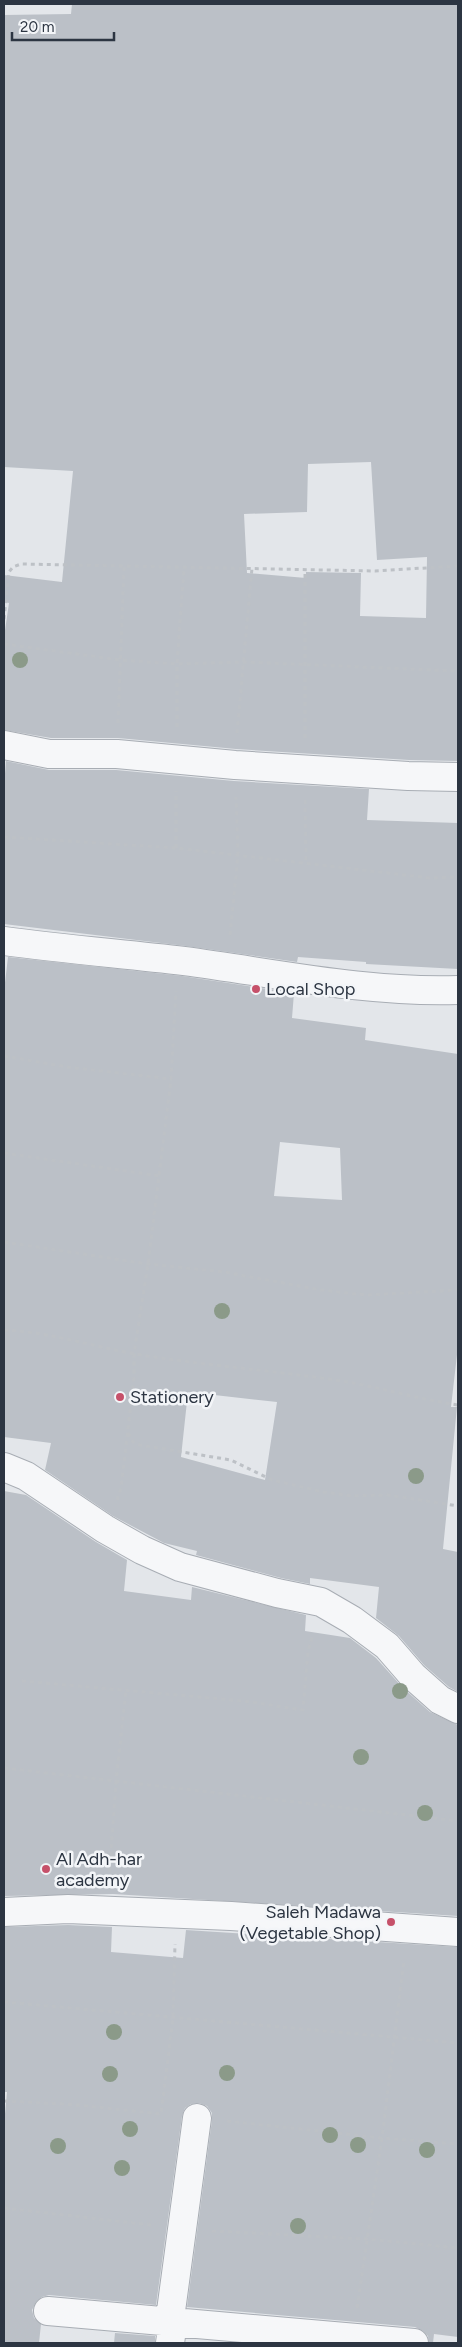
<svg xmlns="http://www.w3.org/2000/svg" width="462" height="2347" viewBox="0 0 462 2347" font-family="Figtree,sans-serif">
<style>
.building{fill:#bbc0c7;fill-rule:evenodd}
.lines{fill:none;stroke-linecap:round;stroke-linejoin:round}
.street-casing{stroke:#a8adb4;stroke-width:30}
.path{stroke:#bdc1c6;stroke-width:3;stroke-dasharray:4 4;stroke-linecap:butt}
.street{stroke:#f6f7f9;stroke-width:28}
.tree{fill:#8b9a89}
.poi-dot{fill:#c6516a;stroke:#f3f5f8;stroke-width:2}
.labels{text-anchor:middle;stroke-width:5;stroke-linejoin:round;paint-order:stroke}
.poi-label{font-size:18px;fill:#2c3542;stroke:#f3f5f8;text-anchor:start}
</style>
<rect width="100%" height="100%" fill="#e3e6ea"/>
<path class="building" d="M72,4h386v757l-49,-1 -173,-11 -118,-11h-67l-47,-8v-93l5,-34 -5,-1v-27l58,7 11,-111 -69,-4v-452l67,-1zM371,462l6,98 50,-3 -1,61 -66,-2 1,-43 -55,-1v6l-59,-5 -3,-59 63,-2 1,-48z
M6,761l43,9h67l118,11 135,8 -2,31 91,3v146l-92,-5v-2l-68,-5 -1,5 -111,-16 -182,-22v-138z
M8,957l174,19 112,17 -2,25 74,10 -1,12 93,14v292l-7,61h6l-14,142 15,3v140l-9,-5 -25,-22 -25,-29 -23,-18 3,-31 -69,-9v6l-29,-6 -85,-23 1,-4 -33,-8 -51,-27 -68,-46 6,-27 -47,-6v-446zM280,1142l60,6 2,52 -68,-4zM188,1392l89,10 -12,78 -84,-23z
M4,1491l22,4 70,47 31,18 -3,31 67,9 1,-13 114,28 -1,16 45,7 26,20 27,30 27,24 28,13v191l-345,-22 -109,2z
M68,1925l44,2 -1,25 72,6 3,-28 272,17v390l-24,-3 -1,9h-4l-1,-7 -5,-5 -8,-4 -228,-20 25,-187v-7l-5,-7 -8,-3 -8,1 -6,4 -3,8 -26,189 -107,-10 -7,2 -6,5 -4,8 2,8 7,6 -2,19h-35v-218l3,-33h-3v-165z
M115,2333l40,3v7h-41z"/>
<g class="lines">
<defs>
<path id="street" d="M4,745l45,9h68l118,11 173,11 50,1
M4,941c60,8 120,13 180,20 91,12 183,32 274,29
M4,1467l22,9 79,53 37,21 38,17 97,26 44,9 31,18 35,26 26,30 27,24 18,9
M4,1912l64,-3 163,7 227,16
M48,2311l366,32
M170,2343l3,-21 -2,-11 26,-193"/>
</defs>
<use href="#street" class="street-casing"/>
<path class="path" d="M4,619l5,-47 4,-5 8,-3 354,7 83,-5
M4,644l116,16 57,4 67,-2 214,9
M118,723l6,-156
M177,727v-63l7,-96
M237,733l15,-165
M305,738v-169
M305,800l1,63
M4,837l172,11 254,30 28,-1
M176,848v-57
M230,935l8,-80 -2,-58
M4,1056l63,11 104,12 5,-88
M4,1153l156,23
M4,1242l144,22 76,8 97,18 45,5 92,-5
M4,1330c45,2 87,16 131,24 66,11 133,16 200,26 41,6 82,19 123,25
M128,1433l5,9 7,3 91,15 41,20 52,12 28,4 36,-1 70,11
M117,1500l4,-12 13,-111v-24l14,-89 23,-185
M22,1681l222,20 59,9 5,-59 5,-17
M4,1768l454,53
M109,1880l7,-99 10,-91
M4,2002l454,41
M4,2101l74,4 83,9 12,-96 2,-74
M227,2121l155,17 76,6
M4,2208l147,17
M212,2231l155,8 91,9
M357,2308l25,-170 22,-178"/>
<use href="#street" class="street"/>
</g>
<g class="tree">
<circle cx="20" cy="660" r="8"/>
<circle cx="222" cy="1311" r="8"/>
<circle cx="416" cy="1476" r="8"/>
<circle cx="400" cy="1691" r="8"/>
<circle cx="361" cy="1757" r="8"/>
<circle cx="425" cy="1813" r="8"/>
<circle cx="114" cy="2032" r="8"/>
<circle cx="227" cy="2073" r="8"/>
<circle cx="110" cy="2074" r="8"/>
<circle cx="130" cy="2129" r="8"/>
<circle cx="330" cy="2135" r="8"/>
<circle cx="358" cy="2145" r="8"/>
<circle cx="58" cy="2146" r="8"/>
<circle cx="427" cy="2150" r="8"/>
<circle cx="122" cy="2168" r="8"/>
<circle cx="298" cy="2226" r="8"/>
</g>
<g class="poi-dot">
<circle cx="256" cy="989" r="5"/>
<circle cx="120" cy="1397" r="5"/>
<circle cx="46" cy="1869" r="5"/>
<circle cx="391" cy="1922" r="5"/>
</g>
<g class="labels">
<g class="poi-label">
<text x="266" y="995">Local Shop</text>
<text x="130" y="1403">Stationery</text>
<text x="56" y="1865">Al Adh-har<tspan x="56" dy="21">academy</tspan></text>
<text x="381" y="1918" text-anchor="end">Saleh Madawa<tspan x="381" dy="21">(Vegetable Shop)</tspan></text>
</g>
</g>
<rect width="462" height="2347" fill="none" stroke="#2c3542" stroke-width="10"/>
<path d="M12 32v8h102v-8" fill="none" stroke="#2c3542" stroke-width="2.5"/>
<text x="20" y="32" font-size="15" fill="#2c3542" stroke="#f3f5f8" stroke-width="4" paint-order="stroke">20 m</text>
</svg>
